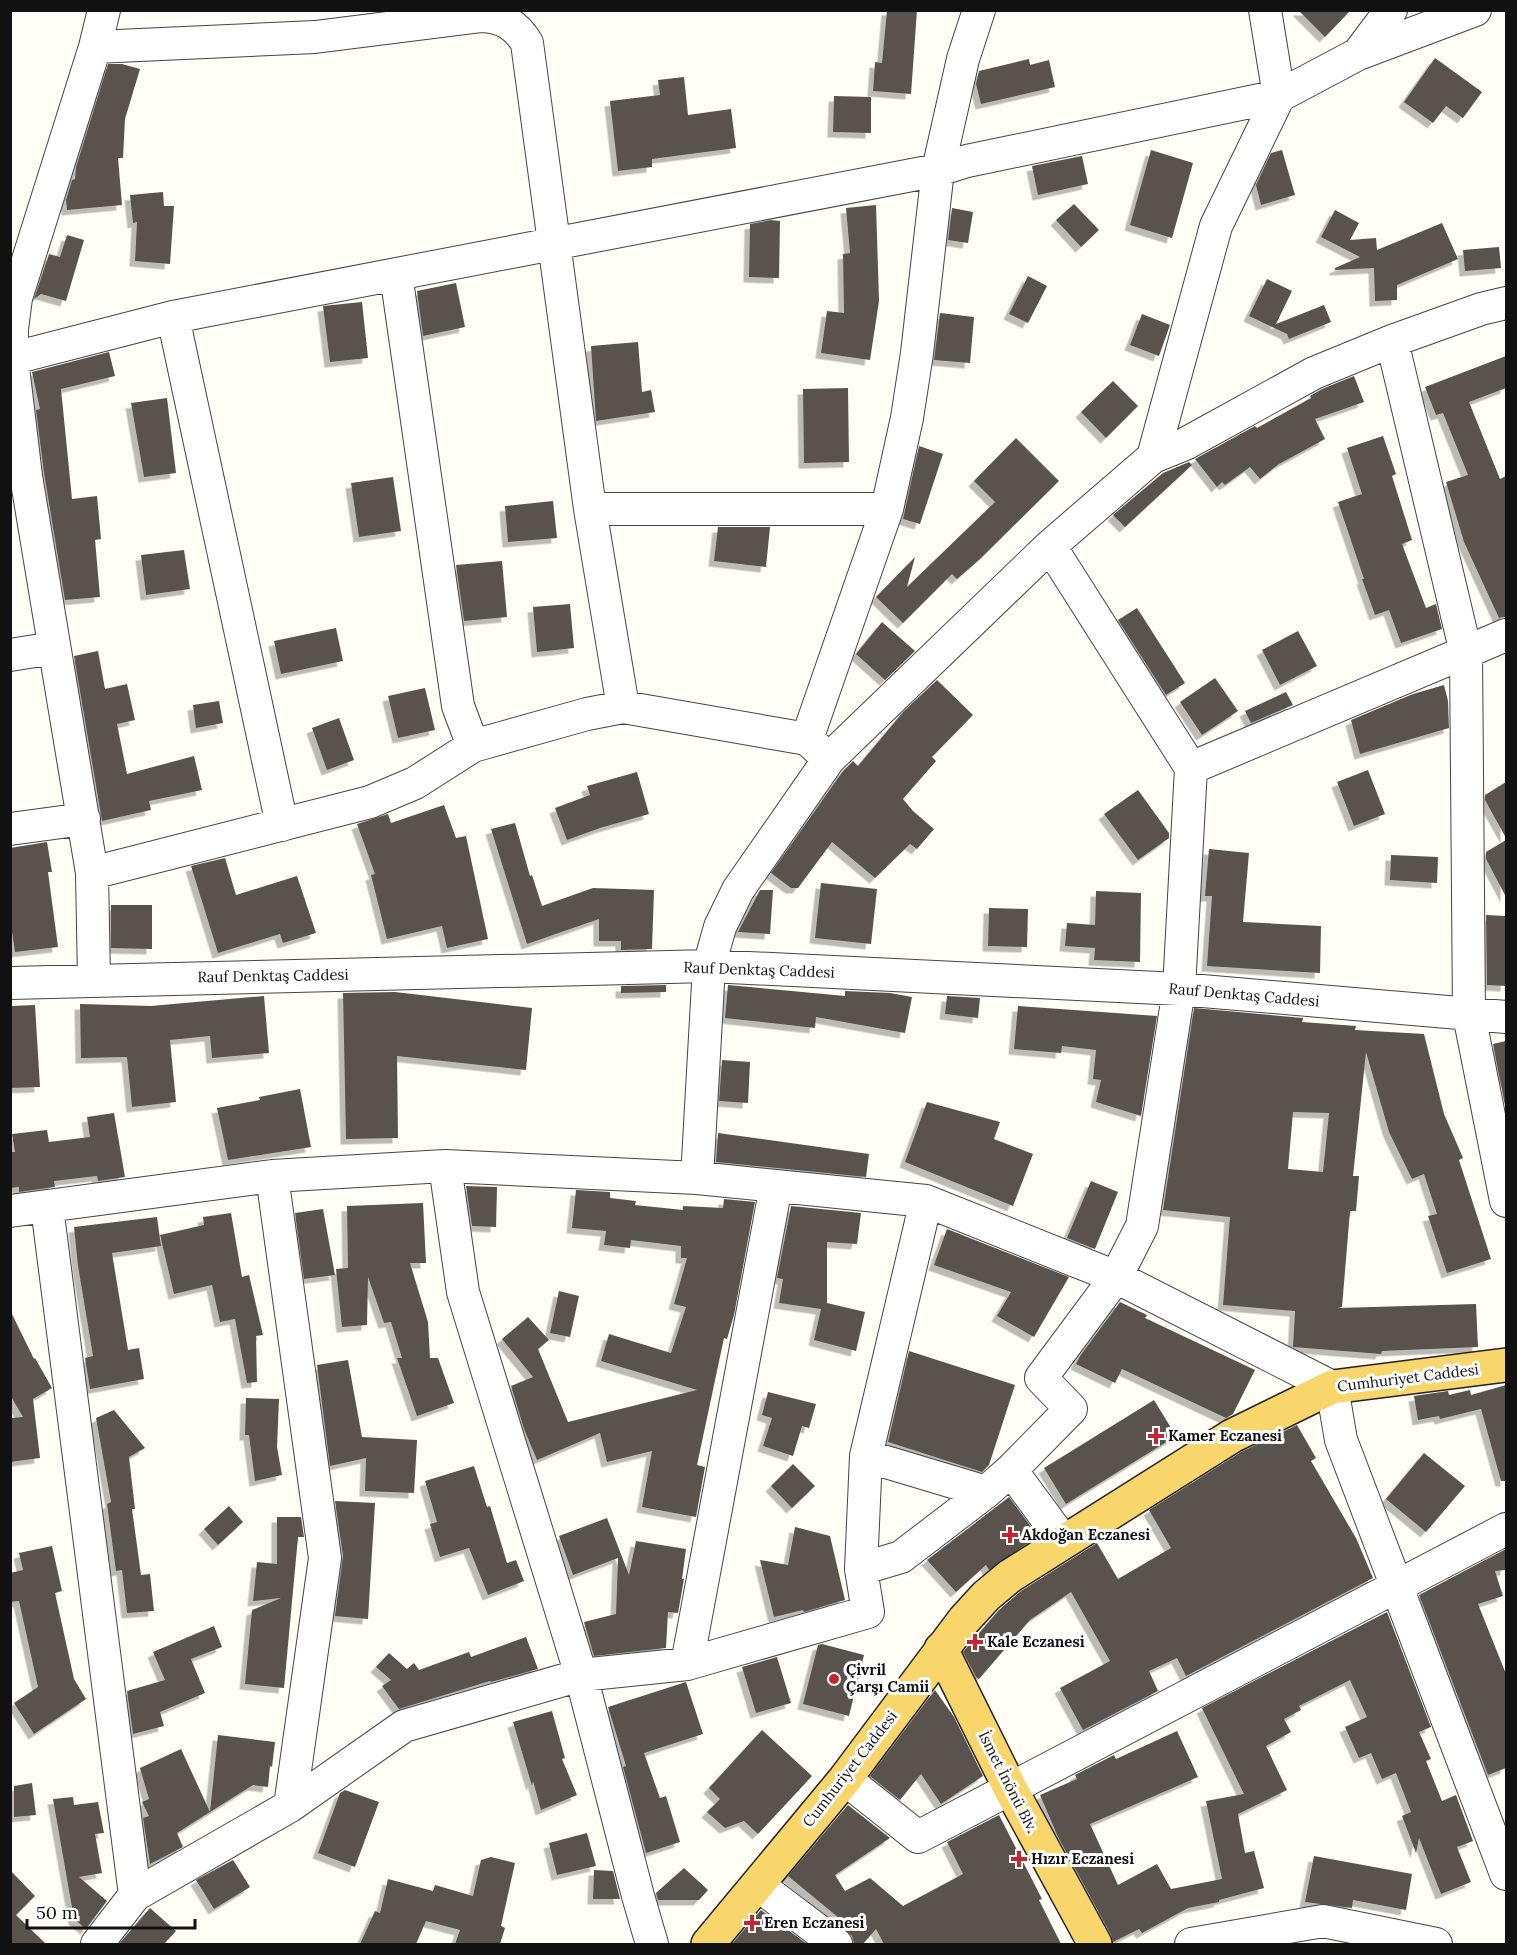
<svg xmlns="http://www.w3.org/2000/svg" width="1517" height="1955" viewBox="0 0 1517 1955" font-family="Lora,serif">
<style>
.building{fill:#5a524d;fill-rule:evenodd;filter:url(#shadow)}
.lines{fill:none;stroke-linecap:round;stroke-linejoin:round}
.minor-casing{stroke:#444;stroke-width:34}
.major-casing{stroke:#222;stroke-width:36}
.minor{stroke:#fff;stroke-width:32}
.major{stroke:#f9d66b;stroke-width:33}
.poi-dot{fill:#c4262e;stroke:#fff;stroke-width:2}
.labels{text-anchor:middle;stroke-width:6;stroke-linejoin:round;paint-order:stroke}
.street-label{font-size:15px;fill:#111;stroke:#fff}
.poi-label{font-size:15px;font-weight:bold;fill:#111;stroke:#fff;text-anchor:start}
</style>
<defs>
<filter id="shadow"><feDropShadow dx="-5.5" dy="5.5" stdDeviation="0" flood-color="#0004"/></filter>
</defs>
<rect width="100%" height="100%" fill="#fffdf5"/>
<path class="building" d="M887,10h30l-6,84 -38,-3 2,-29 7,1z
M1298,10h53l-26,27z
M1435,58l47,34 -19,26 -17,-12 -13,17 -29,-21z
M1029,59l1,6 19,-5 6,27 -74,17 -5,-20 3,-13z
M108,64h14l18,5 -15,50 -2,39h-5l4,47 -55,5 -1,-10 6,-20 3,-1 1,-12z
M684,77l4,38 43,-6 5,39 -84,11v8l-34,4 -8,-70 50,-6 -2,-15z
M834,96l37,1v36l-38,-1z
M1151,150l42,13 -21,75 -42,-13z
M1282,150l13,45 -34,10 -5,-20 15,-32z
M1082,156l6,28 -50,11 -6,-29z
M163,192l1,14h10l-4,58 -35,-3 2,-39 -4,1 -3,-28z
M1074,204l25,26 -18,17 -25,-27z
M876,205l3,96 -9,59 -49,-7 6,-42 17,2 -1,-59 7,-1 -4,-45z
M952,208l21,4 -5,31 -20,-3z
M1335,210l24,13 -9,17 26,-2 1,12 65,-27 16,36 -61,26v15l-22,1 -1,-33 -39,2v-2l25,-11 -39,-20z
M771,220l9,1 -1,57 -30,-1 1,-53z
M67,235l17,5 -18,61 -25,-7 -7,5 15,-45 11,3z
M1499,247l2,21 -36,3 -2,-21z
M1028,276l19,10 -19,37 -19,-9z
M1267,279l25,12 -16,33 48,-19 7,17 -42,17 -2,-5 -38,-18z
M456,283l9,44 -42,9 -6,-45z
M362,302l6,56 -38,4 -7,-56z
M940,313l34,4 -4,46 -36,-3z
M1142,314l28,11 -11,31 -29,-11z
M638,342l4,50 9,-2 4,22 -59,9 -5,-75z
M109,352l6,24 -54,13 11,110 25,-3 4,43 -6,1 5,57 -35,3 -21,-127 -8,-63 4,-1 -8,-37z
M1506,356v32l-37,14 31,77 6,-3v141l-7,1 -35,-76 -18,-60 22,-7 -25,-62 -7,2 -11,-28z
M1354,376l10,26 -49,17 10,20 -46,25 -19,15 -10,-12 -25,18 -3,-3 -5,5 -22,-28 60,-33 2,2 54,-30 -1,-2 12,-7z
M1113,381l25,25 -32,32 -25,-26z
M848,388l1,74 -45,1 -1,-74z
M167,398l9,75 -32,4 -13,-74z
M1383,436l13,38 -4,2 20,64 -10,4 24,64 10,-4 6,25 -41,14 -12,-33 -14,5 -13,-36h2l-26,-77 24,-8 -15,-46z
M1016,438l43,43 -79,78 -23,20 -5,-5 -49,49 -27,-26 39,-40 -8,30 88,-85 -21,-21z
M919,446l24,8 -23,70 -17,-5z
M1189,462l3,3 -67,62 -12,-12 50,-42z
M393,477l8,54 -42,6 -8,-54z
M553,501l4,37 -49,4 -3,-36z
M718,527h52l-4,40 -52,-6z
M184,550l6,39 -44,6 -5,-40z
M502,561l5,56 -43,4 -8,-56z
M570,604l4,44 -37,4 -4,-45z
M1137,608l48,75 -19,12 -48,-75z
M882,622l33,29 -30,29 -29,-26z
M336,628l7,33 -62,13 -7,-33z
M1298,631l19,35 -37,19 -18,-35z
M98,651l7,38 22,-5 8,36 -18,4 10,50 67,-18 8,34 -53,11 2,9 -49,11 -28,-165z
M1215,678l23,33 -36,24 -22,-33z
M937,680l36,35 -41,42 4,4 -33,38 10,12 21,18 -17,20 -7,-5 -35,34 -43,-36 -34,46h-7l-20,-15 72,-102 10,-10 5,5 46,-55z
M1444,685l4,16 1,27 -89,26 -9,-34 62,-26z
M425,688l10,42 -37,8 -10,-42z
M1286,692l7,13 -42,18 -6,-12z
M219,701l4,22 -27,5 -3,-23z
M339,718l15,42 -27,10 -15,-42z
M1368,770l17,44 -31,12 -17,-44z
M637,772l12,42 -49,14 -33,12 -12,-32 35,-13 -3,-9z
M1506,782v56l-21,-38v-5z
M1138,790l31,43v5l-31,22 -34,-46z
M444,805l12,33 10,-2 22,103 -41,9 -5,-22 -55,13 -16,-64 4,-1 -18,-50 31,-10 3,9z
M515,823l15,53 2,-1 10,31 51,-18 61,2 -2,59 -31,1v-9h-22v-22l-72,25 -36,-115z
M1506,840v57l-20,-38v-7z
M47,842l5,30h-4l10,75 -43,5 -5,-34v-70z
M1209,849l40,4 -6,69 78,4 -1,47 -113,-7 5,-70h-7z
M1391,855l47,2 -1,26 -47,-3z
M225,858l11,37 61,-19 19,57 -33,10 -3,-9 -62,19 -27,-87z
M821,883l56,6 -6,55 -56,-6z
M760,890h13l-3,44 -32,-2z
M1096,891l45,2 -1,69 -46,-2 1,-12 -30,-2 2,-23 28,2z
M111,905h41v44l-41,-1z
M989,908l39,1 -1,38 -39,-1z
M1486,915l20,1v70l-19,-1z
M666,985v7l-45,1v-7z
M728,985l117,11v-5l45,2 22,4 -7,36 -89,-16 -1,11 -90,-10z
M395,992l137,16 -6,62 -129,-14 1,82 -52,1 -3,-146z
M264,996l5,57 -57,5 -2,-22 -40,4 6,62 -44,5 -5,-50 -46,1 -1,-54 71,2z
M947,996l33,2 -2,20 -33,-4z
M35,1005l5,82 -30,1v-82z
M1018,1006l139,10 -16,100 -45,-14 5,-22 -8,-1 3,-29 -34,-4 -1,7 -47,-4z
M1194,1008l109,10 -1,4 54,4 -1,4 69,4 20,80 19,44 -4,2 32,99 -44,14 -19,-57 9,-2 -13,-40 -12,5 -23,-47 -23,-80 -13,124h6l-3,35h-6l-8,96 -4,1 138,-4 2,43 -96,4 -1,3 -88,-7 2,-36 -72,-6 7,-88 -67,-7zM1293,1112l36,1 -6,59 -35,-3z
M1506,1041v70l-13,-67z
M722,1060l28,2 -2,41 -29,-2z
M300,1089l11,58 -83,13 -11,-52 43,-8 -1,-3z
M927,1102l73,20 -6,17 39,15 -20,52 -108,-44z
M114,1113l11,64 -27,4 -1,-5 -43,5 1,6 -36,5v-5l-9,1v-36h5l-3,-18 35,-4 2,12 41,-5 -3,-20z
M718,1133l151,21 -3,23 -150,-15z
M1091,1181l27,11 -23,57 -28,-11z
M466,1186l31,1 -1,40 -24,-1z
M576,1190l34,2v6l26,3 -1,4 48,5v-4l40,2 1,-9 31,3 -21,113 -7,24 -3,-1 -27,127 8,2 -9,50 -54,-10 10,-56 -45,11 -7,-29 -63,27 -13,-31 -13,-43 22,-9 -31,-38 26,-22 21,23 -11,9 30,73 129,-32 -96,-29 8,-27 62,19 15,-46 -12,-3 13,-46h-6v-12l-50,-6 -1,8 -26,-3 2,-14 -34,-3z
M423,1203l3,60h-16l18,59 2,36h8l16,45 -37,13 -20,-58h5l-11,-36 -7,1 -16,-46 -1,48 -25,2 -6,-58 12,-1 -1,-62z
M791,1206l70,7 -4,31 -30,-2v61l38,9 -9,39 -42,-11 7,-31 -42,-6 4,-24 -6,-1z
M323,1209l12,66 -31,4 -9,-66z
M231,1213l11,64 7,-2 14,60 -7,1 1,46 -10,1 -12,-64 -15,3 -8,-37 -38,9 -14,-59 44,-10 -1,-8z
M157,1217l4,29 -49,7 16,97 11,-2 5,31 -54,10 -5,-31 8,-2 -15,-90 -4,-39z
M947,1229l122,48 -35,60 -37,-21 14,-24 -77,-27z
M559,1291l20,5 -9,41 -20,-4z
M1120,1302l27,13 -2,3 110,52 -22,44 -7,4 -104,-49 -7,14 -39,-19 4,-8z
M10,1310l24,49 1,-1 17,30 -19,11 7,59 -30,4v-44l13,-1 -13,-22z
M909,1351l106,34 -26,80 -7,7 -94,-30z
M348,1360l14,77 55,3 -3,53 -49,-2 1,-33 -36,8 -13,-101z
M1506,1385v96h-5l-20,-72 -41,10 -1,-3 -21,4 -4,-24 34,-5 1,4 21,-5 1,5z
M768,1392l48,12 -7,24 -7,-2 -9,30 -30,-10 9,-28 -10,-3z
M246,1398l33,1 -2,48 5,28 -27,6 -6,-46h-4z
M1154,1400l22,36 -110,68 -22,-36z
M114,1410l31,38 -16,9 6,52h-3l9,66 9,-1 4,37 -27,2 -5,-43 -6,1 -9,-67 4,-2 -15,-84z
M1297,1425l19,33 -5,3 45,77 17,40 -187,98 -9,-18 -28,13 9,20 -75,39 -23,-42 50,-27 -39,-69 -41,28 -51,59 -3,-2 -13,-25 36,-42 22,-19 76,-48 21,36 53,-31 -22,-38 92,-58z
M1424,1453l41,33 -39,46 -40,-33z
M793,1464l22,22 -23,22 -21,-22z
M474,1466l13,41 3,-1 17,57 9,-3 8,21 -36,14 -19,-47 -29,9 -10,-33 7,-2 -12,-41z
M1009,1497l29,39 -49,34 -3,-5 -30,27 -29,-32z
M335,1501l40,2 -7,116 -33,-3 8,-60z
M229,1506l14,16 -25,23 -14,-16z
M277,1517h24l3,20h-6l-14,151 -39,-4 7,-74 29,-12 -28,3 4,-39 20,2z
M607,1518l22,57 7,-34 50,8 -4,30h2l-6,34 -10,-1 -2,36 -72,8 -10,-34 32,-8 2,-56 -45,17 -14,-39z
M795,1527l35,9 15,64 -41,12 -1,-2 -29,7 -14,-57 28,5z
M52,1546l10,45 -7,2 19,86 12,20 -52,35 -20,-31 24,-16 -19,-86 -9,1v-29l13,-3 -4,-17z
M1506,1549v21l-11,1 8,25 -25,8 28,70v94l-18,7 -69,-180z
M1387,1612l44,115 -12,5 12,27 -5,2 16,40 14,-6 17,46 -16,6 14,35 -30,12 -22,-56 -3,15 -14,-37 9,-4 -15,-39 -14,6 -11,-26 -12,5 -14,-31 22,-10 -17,-37 -51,26 2,4 -17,9 7,13 -25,14 21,44 -49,24 7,39 9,-2 10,37 -45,12v2l-31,6 -46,25 -3,-4 -26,13 -2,-7 -53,-98 -18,-42 37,-16 -2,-4 39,-20 2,4 61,-28 21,46 -108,47 28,61 39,-21 14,25 51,-10 -16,-78 38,-7 -42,-86z
M214,1626l8,21 -31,12 14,34 -45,19 4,14 -31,8 -6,-43 38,-11 -12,-28z
M526,1637l12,32 -47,13 -1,-1 -91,28 -17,-23 9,-6 -15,-13 13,-14 18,16 7,-6 5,7 50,-18 2,5z
M822,1644l42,11 -15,61 -46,-12 15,-59z
M777,1657l14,46 -35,10 -14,-46z
M686,1682l17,52 -59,19 16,45 6,-2 14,46 -34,11 -23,-86 3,-1 -18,-59z
M935,1690l19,27 29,59 -42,28 -20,-30 -21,26 -30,-24z
M552,1711l13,47 -3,1 15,36 -36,15 -8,-29 -1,5 -19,-64z
M762,1730l50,46 -54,58 -14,-13 -19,7 -18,-16 13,-13 -11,-11z
M218,1735l57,7 -3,25 -2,-1 -2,21 -15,-2 -43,27z
M181,1749l29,63 -33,21 6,14 -33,17 -7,-46 6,-2 -7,-14 7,-3 -9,-31z
M32,1783l4,32 -22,2v-31z
M345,1790l34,12 -24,65 -37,-14 22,-60z
M73,1797l1,8 24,-3 6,31 -9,1 7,39 -23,4 28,24 -21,28 -12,-10 -21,-120z
M848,1805l42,33 -55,37 10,16 25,-13 33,28 60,-32 -16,-32 52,-27 43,84 -3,1 22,44h-177l-8,-15 -13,15h-9l-2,-8 -16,-14 3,-4 -51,-42z
M587,1833l9,33 -39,9 -8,-32z
M1314,1856l98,18 -6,36 -53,-10 -1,8 -47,-6z
M491,1857l24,6 -14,63 4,2 -5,16h-45l5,-14 -34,-9 -10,23h-56l15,-33 5,2 8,-34 45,12 2,-6 38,11 8,-36z
M233,1860l17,27 -36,22 -18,-29z
M684,1868l24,22 -9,10h-41l-2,-7z
M10,1870l25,26 -19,19 30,29h-36z
M594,1870l19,1 7,28h-27z
M150,1908l26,23 -12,13h-45z
M761,1910l46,34h-75z"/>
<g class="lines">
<defs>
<path id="minor" d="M95,47l220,-10 167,-21c21,1 34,9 45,27l63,466 33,198
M1358,54l33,-44
M396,274l62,432 15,40
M173,317l109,508
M1392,341l74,312 3,362 37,186
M10,359l163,-42 765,-147 29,-9 312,-65 79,-42 117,-44
M1153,457l63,-231 63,-130 -14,-86
M590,509h297
M10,655l44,-7
M807,739l80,-230 20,-91 10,-65 21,-183 25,-111 16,-49
M1191,768l315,-133
M10,829l74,-10
M92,873l278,-71 45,-19 58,-37 114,-32 36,-7 184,32 22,20
M94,980l-2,-107 -66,-397 -14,-117v-30l4,-31 79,-251 9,-37
M10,983l699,-17 470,23 327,28
M445,1166l18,126 118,383 57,221 14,48
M272,1176l53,382 -35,248
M697,1178l12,-212 11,-39 18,-37 91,-131 221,-213 103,-89 32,-13 129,-71 78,-32 89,-32 25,-6
M47,1207l88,688
M10,1211l262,-35 173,-10 252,12 229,23 190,76 216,110 9,53 165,434
M866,1456l120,36
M1011,1470l53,72
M861,1569l40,-12 85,-65 25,-22 60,-61 -30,-31 75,-101 26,-51 37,-237 12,-221 -141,-222
M687,1664l89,-478
M845,1779l73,58 588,-308
M758,1885l78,59
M97,1944l38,-49 155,-89 114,-80 177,-51 106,-11 181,-52 -7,-43 5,-113 60,-255
M1191,1944l132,-23 113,23"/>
<path id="major" d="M941,1649l69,139 85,156
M708,1944l137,-165 119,-159 22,-24 24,-20 222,-140 100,-49 174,-22"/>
</defs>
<use href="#minor" class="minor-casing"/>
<use href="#major" class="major-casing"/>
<use href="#minor" class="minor"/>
<use href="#major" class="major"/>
</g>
<g class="poi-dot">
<path d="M1153 1427h6v6h6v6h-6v6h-6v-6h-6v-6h6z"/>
<path d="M1007 1526h6v6h6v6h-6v6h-6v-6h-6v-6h6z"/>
<path d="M972 1633h6v6h6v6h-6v6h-6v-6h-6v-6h6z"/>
<circle cx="834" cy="1679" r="6"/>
<path d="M1016 1850h6v6h6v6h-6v6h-6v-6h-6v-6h6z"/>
<path d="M749 1914h6v6h6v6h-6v6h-6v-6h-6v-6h6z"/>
</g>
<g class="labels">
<g class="street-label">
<text transform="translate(759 970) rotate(2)" y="5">Rauf Denktaş Caddesi</text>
<text transform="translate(273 976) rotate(-1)" y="5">Rauf Denktaş Caddesi</text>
<text transform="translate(1244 995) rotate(5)" y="5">Rauf Denktaş Caddesi</text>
<text transform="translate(1408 1378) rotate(-7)" y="5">Cumhuriyet Caddesi</text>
<text transform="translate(850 1769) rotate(-52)" y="5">Cumhuriyet Caddesi</text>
<text transform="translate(1008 1782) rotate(63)" y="5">İsmet İnönü Blv.</text>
</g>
<g class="poi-label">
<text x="1168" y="1441">Kamer Eczanesi</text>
<text x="1022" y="1540">Akdoğan Eczanesi</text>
<text x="987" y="1647">Kale Eczanesi</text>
<text x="846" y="1675">Çivril<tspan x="846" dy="17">Çarşı Camii</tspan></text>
<text x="1031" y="1864">Hızır Eczanesi</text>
<text x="764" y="1928">Eren Eczanesi</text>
</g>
</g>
<rect width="1517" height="1955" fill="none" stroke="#111111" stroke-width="24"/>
<path d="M27 1919v9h168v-9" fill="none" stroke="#111111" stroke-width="3"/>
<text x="36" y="1919" font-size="18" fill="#111111" stroke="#ffffff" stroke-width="4.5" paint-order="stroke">50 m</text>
</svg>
